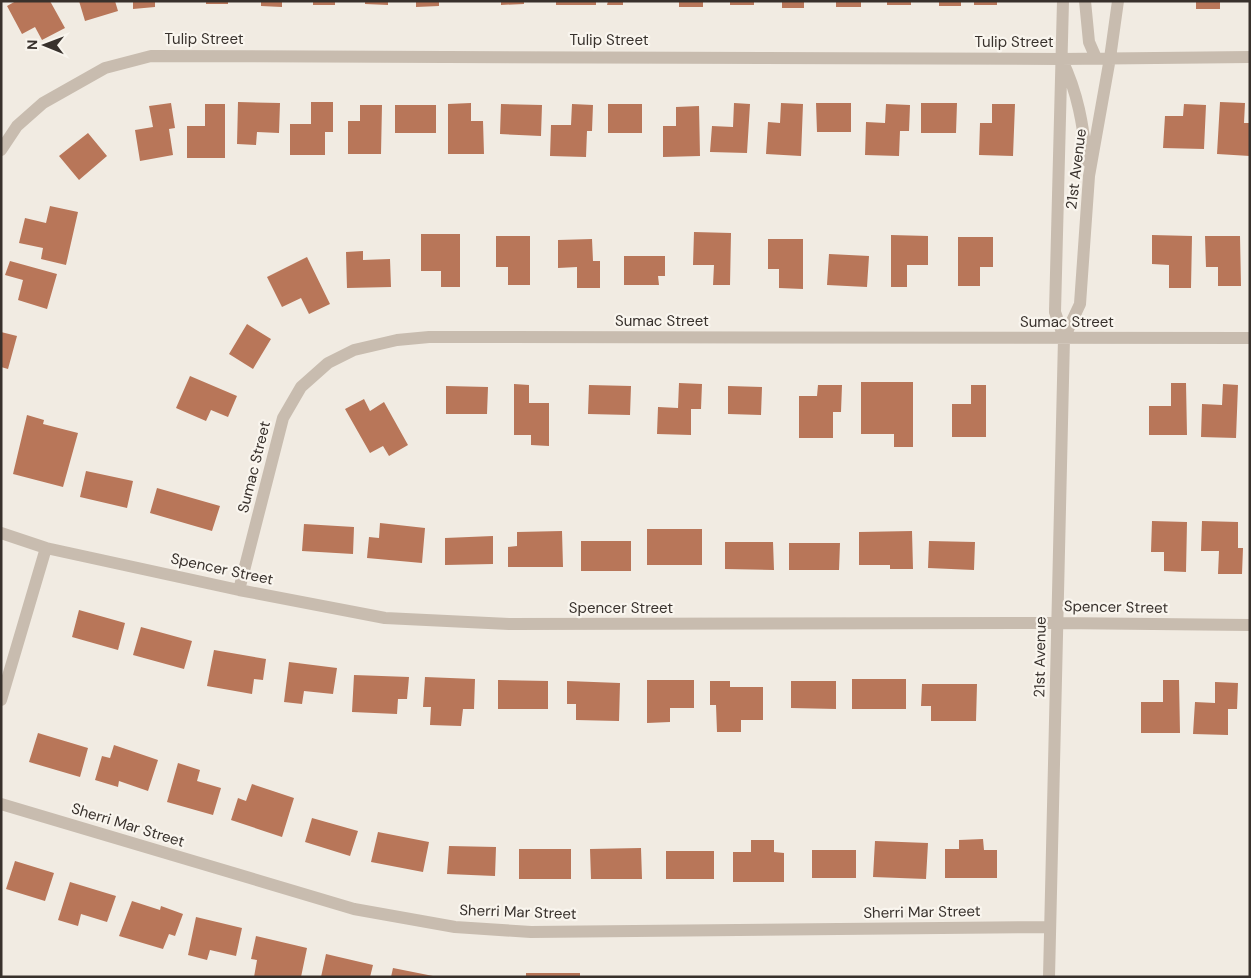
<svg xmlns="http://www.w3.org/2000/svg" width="1251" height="978" viewBox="0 0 1251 978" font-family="'DM Sans',sans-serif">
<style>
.building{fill:#b87659}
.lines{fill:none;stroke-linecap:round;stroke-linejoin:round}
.minor{stroke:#c8bcaf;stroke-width:12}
.labels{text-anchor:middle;stroke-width:4.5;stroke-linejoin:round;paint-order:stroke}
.street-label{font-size:15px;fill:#38312c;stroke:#f9f5ee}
</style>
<rect width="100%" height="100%" fill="#f1ebe2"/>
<path class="building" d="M16,1h34l15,27 -23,12 -7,-13 -13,7 -15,-28z
M79,1h36l3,10 -33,10z
M133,1h22v6l-22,2z
M206,1h22v3h-22z
M261,1h21v6l-21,-1z
M313,1h22v4h-22z
M365,1h23v4l-23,-1z
M416,1h23v5l-23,1z
M501,1h23v3l-23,1z
M556,1h40v4h-40z
M608,1h15v4h-16z
M679,1h24v6h-24z
M730,1h24v4h-24z
M782,1h22v7h-22z
M836,1h25v6h-25z
M887,1h24v4h-24z
M939,1h22v5h-22z
M974,1h23v4h-23z
M1196,1h24v8h-24z
M238,102l42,1 -1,30 -22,-1 -1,13 -19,-1z
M311,102h22v30h-8v23h-35v-31h21z
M1220,102l25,1 -1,20h6v33l-33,-2z
M171,103l4,25 -6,1 4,26 -33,6 -5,-31 18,-3 -4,-21z
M471,103v18h12l1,33h-36v-50z
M734,103l16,1 -3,49 -37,-1 2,-26 21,1z
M781,103l22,1 -2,52 -35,-2 2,-32 12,1z
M816,103h35v29h-34z
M921,103h36l-1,30h-35z
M205,104h20v54h-38v-32h18z
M501,104l41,1 -1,31 -41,-2z
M572,104l21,1 -1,26h-5l-1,26 -36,-1 1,-31h20z
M608,104h34v29h-34z
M886,104l24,1 -1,26h-9l-1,25 -34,-1 1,-33 19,1z
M992,104h23l-2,52 -34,-1 1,-32h12z
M1184,104l22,1 -2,44 -41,-1 2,-32h18z
M360,105h22l-1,49h-33v-33h12z
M395,105h41v28h-41z
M699,106l1,50 -37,1v-31h13v-19z
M88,133l19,23 -28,24 -20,-24z
M50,206l28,6 -12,53 -25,-6 2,-11 -24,-5 6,-25 21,5z
M694,232l37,1 -1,52h-17l1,-20h-21z
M421,234h39v53h-19v-16h-20z
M891,235l37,1v29h-21v22h-16z
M1152,235l40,1 -1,52h-22v-23l-17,-1z
M496,236h34v49h-22v-18h-12z
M1205,236h35l1,50h-23v-19h-12z
M958,237h35v30h-13v19h-22z
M592,239l1,22h7v27h-23v-21l-19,1v-28z
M768,239h35v50l-24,-1v-19h-11z
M363,251v9l27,-1 1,28 -44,1 -1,-36z
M829,254l40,2 -2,31 -40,-2z
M624,256h41v20h-7l1,9h-35z
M307,257l23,47 -21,10 -8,-16 -19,9 -15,-30z
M10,261l47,13 -10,35 -29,-9 5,-20 -18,-5z
M247,324l24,15 -18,30 -24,-15z
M1,332l16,4 -9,33 -7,-2z
M190,376l47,20 -9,21 -17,-7 -5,11 -30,-13z
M861,382h52v65h-19v-13h-33z
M679,383l23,1 -1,25h-10v26l-34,-1 1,-27 20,1z
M1171,383h15l1,52h-38v-29h22z
M514,384l15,1v18h20v43l-18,-1v-10h-17z
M1223,384l15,1 -2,53 -35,-1 1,-33 20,1z
M589,385l42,1 -1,29 -42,-1z
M818,385h24l-1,27h-8v26h-34v-42h18z
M971,385h15v52h-34v-33h19z
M446,386l42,1 -1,27h-41z
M728,386l34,1 -1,28 -33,-1z
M364,399l6,12 14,-9 24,43 -19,11 -6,-10 -13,7 -25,-44z
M27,415l17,5 -1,4 35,9 -15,54 -50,-13z
M86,471l47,10 -6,27 -47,-11z
M157,488l63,18 -8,25 -62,-18z
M1152,521l35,1 -1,50 -22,-1v-19h-13z
M1202,521l36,1v26h5l-1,26h-24l1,-23h-18z
M380,523l45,5 -3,35 -55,-5 2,-21 10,1z
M304,524l50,3 -1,27 -51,-3z
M647,529h55v36h-55z
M562,531l1,36h-55v-20l9,-1v-14z
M912,531l1,38h-23v-4h-31v-33z
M493,536v28l-48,1v-27z
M581,541h50v30h-50z
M929,541l46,1 -1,28 -46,-2z
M725,542h48l1,28 -49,-1z
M789,543h51l-1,27h-50z
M79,610l46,13 -7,27 -46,-13z
M141,627l51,14 -8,28 -51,-14z
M214,650l52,9 -3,21 -9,-1 -2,15 -45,-8z
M289,662l48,6 -4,26 -29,-3 -2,13 -18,-2z
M354,675l55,2 -2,22h-9l-1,15 -45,-2z
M425,677l50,2 -1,30h-11l-2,17 -31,-1 1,-18h-8z
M852,679h54v30h-54z
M498,680l50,1v28h-50z
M647,680h47v28h-24v14l-23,1z
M1163,680h16l1,53h-39v-31h22z
M567,681l53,2 -1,38 -43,-1v-16h-9z
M710,681h20v6h33v33h-22v12h-24l-1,-27h-6z
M791,681h45v28l-45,-1z
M1215,682l23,1 -1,26h-9v26l-35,-1 2,-32 20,1z
M922,684h55l-1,37h-45v-15h-10z
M38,733l50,15 -8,29 -51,-15z
M114,745l44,15 -10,31 -29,-10 -1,6 -23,-7 7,-24 8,2z
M178,763l22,7 -3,11 24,7 -8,27 -46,-13z
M252,784l42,14 -12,39 -51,-17 7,-22 8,3z
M312,818l46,13 -8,25 -45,-14z
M378,832l51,10 -6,30 -52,-10z
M983,839l1,11h13v28h-52v-29h14v-9z
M751,840h23v12l10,1v29h-51v-30h18z
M875,841l53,2 -2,36 -53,-2z
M449,846l47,1 -1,29 -48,-2z
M641,848l1,31h-51l-1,-30z
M519,849h52v30h-52z
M812,850h44v28h-44z
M666,851h48v28h-48z
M15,861l39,12 -9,28 -39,-12z
M70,882l46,14 -9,26 -26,-8 -3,12 -20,-6z
M132,901l28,9 1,-4 22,8 -8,22 -6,-2 -6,15 -44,-13z
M196,917l46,11 -6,28 -26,-6 -3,10 -19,-5z
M256,936l51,12 -6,29h-47l3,-17 -6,-1z
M326,954l47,11 -3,12h-49z
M393,968l40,8v1h-42z
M526,973h54v4h-54z"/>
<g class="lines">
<path class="minor" d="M1085,1l4,41 7,16
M1062,60c16,33 21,65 25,101
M1,150l16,-24 26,-23 62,-35 46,-12 910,3 189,-2
M1064,338l16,-34 9,-128 21,-118 8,-57
M1,533l45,15 193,42 146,28 124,6 548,-1 193,2
M239,590l44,-172 18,-31 27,-24 26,-13 43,-10 32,-3 821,1
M1,700l45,-152
M1,804l353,105 101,18 76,5 519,-5
M1049,977l15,-639 -9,-26 8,-311"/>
</g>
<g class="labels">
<g class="street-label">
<text x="204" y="44">Tulip Street</text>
<text x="609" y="45">Tulip Street</text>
<text x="1014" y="47">Tulip Street</text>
<text transform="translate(1076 169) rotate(-83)" y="5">21st Avenue</text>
<text x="662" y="326">Sumac Street</text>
<text x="1067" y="327">Sumac Street</text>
<text transform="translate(254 467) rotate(-76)" y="5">Sumac Street</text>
<text transform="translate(222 569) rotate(12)" y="5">Spencer Street</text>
<text transform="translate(1116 607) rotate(1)" y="5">Spencer Street</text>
<text x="621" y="613">Spencer Street</text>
<text transform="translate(1040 657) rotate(-89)" y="5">21st Avenue</text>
<text transform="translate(128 825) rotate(17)" y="5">Sherri Mar Street</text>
<text transform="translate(518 912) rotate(2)" y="5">Sherri Mar Street</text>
<text transform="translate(922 912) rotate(-1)" y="5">Sherri Mar Street</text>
</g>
</g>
<rect width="1251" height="978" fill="none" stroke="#38312c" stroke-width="5"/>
<g transform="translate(45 45) rotate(271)" stroke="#f9f5ee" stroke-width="4" paint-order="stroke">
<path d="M0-4L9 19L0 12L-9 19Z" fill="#38312c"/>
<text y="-8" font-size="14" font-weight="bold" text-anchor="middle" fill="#38312c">N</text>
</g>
</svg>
